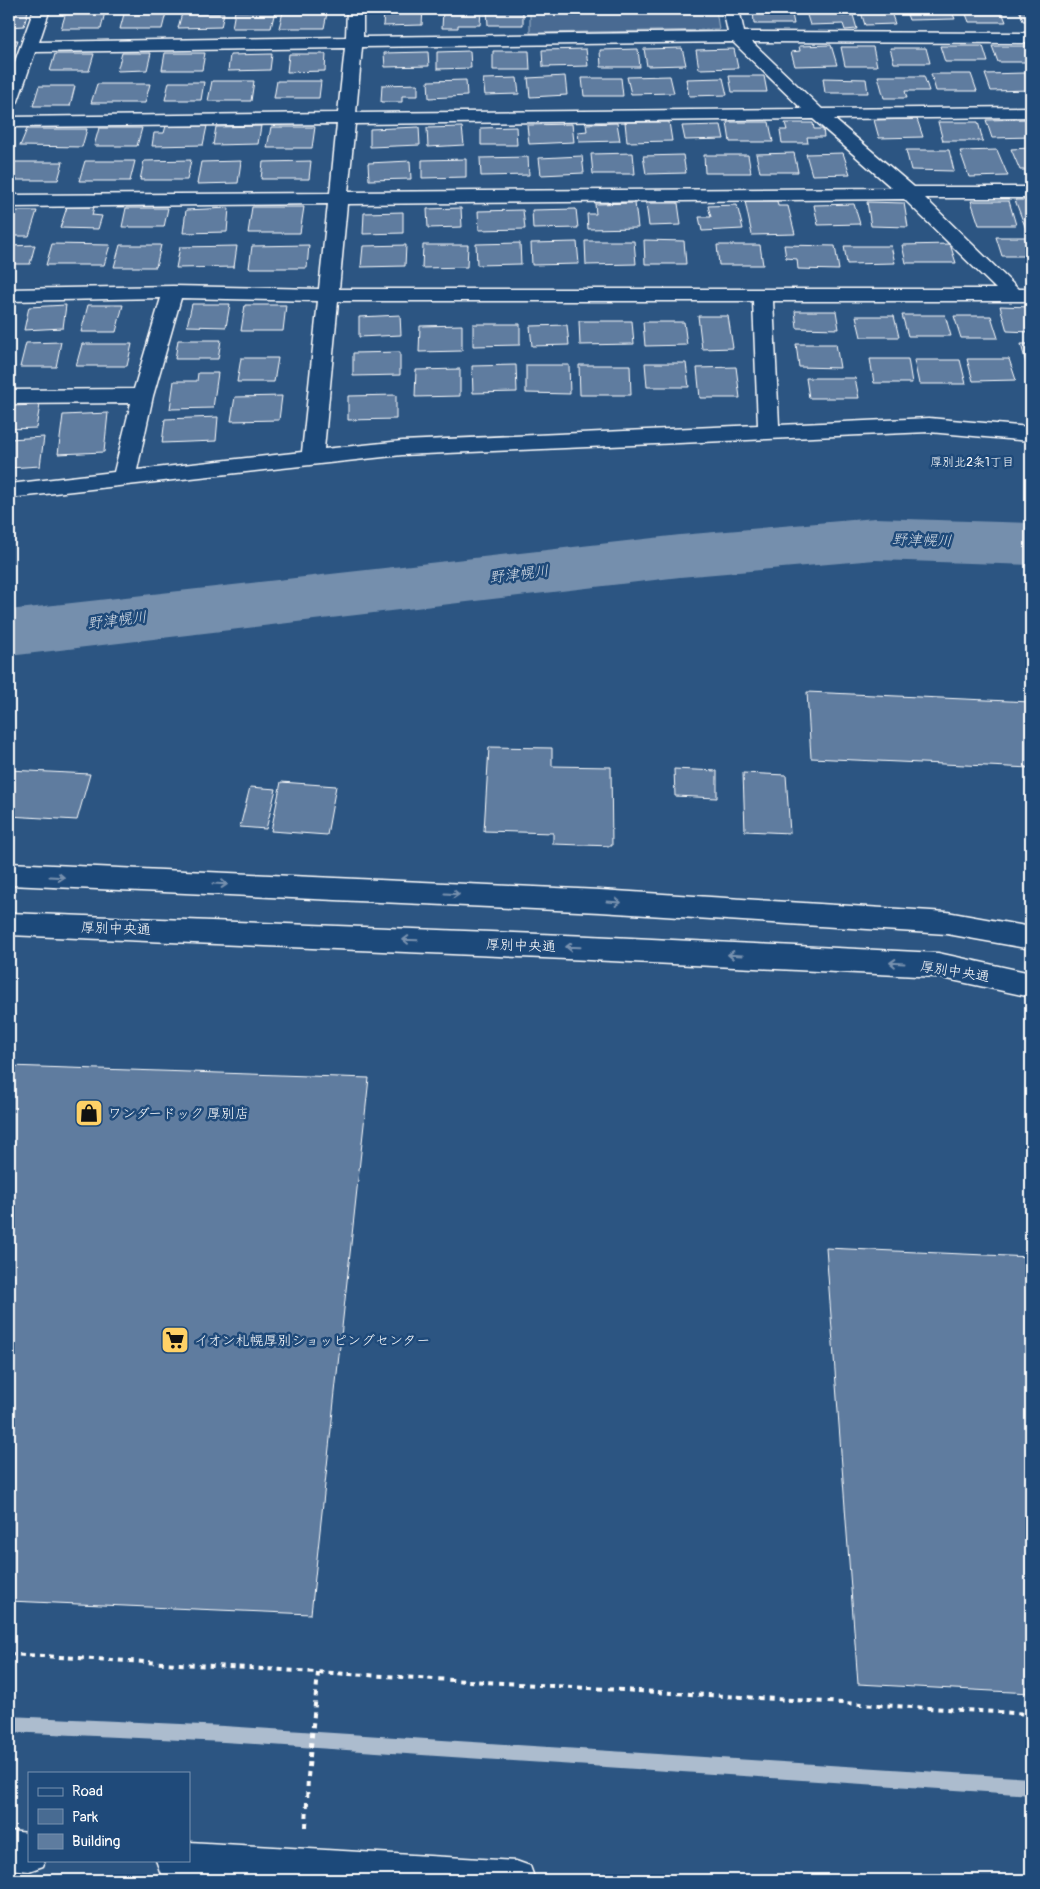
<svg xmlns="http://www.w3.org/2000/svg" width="1040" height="1889" viewBox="0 0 1040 1889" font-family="Pangolin,'Klee One',sans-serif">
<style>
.green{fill:#486b92;stroke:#a4b5c8}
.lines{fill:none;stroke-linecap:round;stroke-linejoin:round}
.stream{fill:#acbcce;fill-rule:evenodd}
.river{fill:#748fad;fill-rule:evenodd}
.building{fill:#5e7c9f;stroke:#fff}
.minor-casing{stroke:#fff;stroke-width:3}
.path{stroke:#fff;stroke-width:4;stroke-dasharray:5 5;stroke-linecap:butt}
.minor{fill:#1f4a7a;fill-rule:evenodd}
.oneway{stroke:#7992af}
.labels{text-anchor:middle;stroke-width:5;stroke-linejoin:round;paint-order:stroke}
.far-neighbourhood-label{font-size:12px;fill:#fff;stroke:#1f4a7a}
.street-label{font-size:14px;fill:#fff;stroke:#1f4a7a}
.poi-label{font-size:14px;fill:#fff;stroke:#1f4a7a;text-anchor:start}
.water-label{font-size:15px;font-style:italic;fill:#d5dde6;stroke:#1f4a7a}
</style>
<rect width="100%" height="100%" fill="#2c5582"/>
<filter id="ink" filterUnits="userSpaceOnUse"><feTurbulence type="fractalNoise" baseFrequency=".02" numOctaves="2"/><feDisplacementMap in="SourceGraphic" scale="10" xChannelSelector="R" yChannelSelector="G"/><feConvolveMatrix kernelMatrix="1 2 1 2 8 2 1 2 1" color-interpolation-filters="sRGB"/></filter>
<g filter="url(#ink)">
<path class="green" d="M530,9h186l3,21 -189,3z"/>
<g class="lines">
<path class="stream" d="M9,1716l215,10 807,52v17l-807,-53 -215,-10z"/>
<path class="river" d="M875,518l156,5v42l-156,-5 -195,17 -671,79v-46l671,-75z"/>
</g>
<path class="building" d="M423,9l-1,16 -39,1 1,-16z
M487,9h36v16h-35z
M753,9h38l3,15h-40z
M805,9h35l2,7 11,-1 4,14 -12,1 -2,-6 -33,1z
M860,9h30l5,15 -30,1z
M905,9h46l4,10 -46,1z
M964,9h37l5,13h-37z
M1019,9h12v12h-8z
M443,10h38l-1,15h-22v3h-16z
M9,11h19l-4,15 -15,1z
M235,11h40l-4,17h-39z
M66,12h39l-4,17h-40z
M283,12l44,1 -3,15h-45z
M166,13l-4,16h-42l4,-15z
M182,13h42l-3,14 -43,1z
M9,40h9l-5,14 -4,1z
M831,45l6,20 -42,1 -4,-14 9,-1 -1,-5z
M940,46h43l5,16h-43z
M992,46h39v16h-33z
M841,47h32l4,19h-32z
M682,48l4,17 -39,1 -3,-17z
M890,48h36l4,15h-36z
M586,49l2,17 -45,1 -1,-17z
M638,49l2,18h-39l-1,-17z
M734,49l4,19 -39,1 -3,-19z
M470,51l1,17 -34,1v-17z
M493,51h36l1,19h-37z
M428,52l1,14 -44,1 -1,-14z
M122,53h29l-4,17 -30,1z
M165,53h40l-3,17h-40z
M55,54h39l-5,17h-39z
M272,54l-2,16 -42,1 2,-16z
M289,54h37l-1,17 -38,1z
M1025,73l6,17 -40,1 -6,-17z
M931,74h40l6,17h-41z
M565,76l2,19 -37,2 -2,-19z
M670,76l4,17 -43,1 -4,-17z
M729,76h35l3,16h-35z
M878,76h46l5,15h-24l2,7h-23z
M517,78l2,16 -34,1 -2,-16z
M582,78h39l2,18h-39z
M723,78l4,17 -38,1 -3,-17z
M823,78l43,1 2,14h-43z
M466,80l1,16 -38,2 -1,-17z
M212,81h42l-3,20h-43z
M277,81h44l-2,17h-45z
M169,82h35l-3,18h-36z
M97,84h53l-5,19h-54z
M418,84v12h-16v6h-21l1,-17z
M39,86h36l-5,20h-37z
M917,119l6,18 -44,1 -5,-18z
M1028,119l3,10v8l-39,1 -6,-18z
M625,122h44l3,19 -45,1z
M727,122h42l4,20h-43z
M938,122h40l5,19h-40z
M617,123l3,18 -41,1 -1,-10 9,-1 -1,-7z
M785,123h28l1,6h9l1,8h-17l1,6h-26l-2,-13h7z
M572,124l2,18 -45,2 -2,-19z
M721,125l3,14 -39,1 -3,-14z
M166,126h41l-4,19 -51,1 2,-13h10z
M261,126l-3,18 -45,1 3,-18z
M271,127h44l-3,21h-45z
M419,127l1,18 -50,2v-18z
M462,127l2,18 -36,2 -1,-19z
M516,127l1,18h-36v-17z
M99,128h43l-5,18h-43z
M27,129h60l-5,18 -62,-1z
M1031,148v22h-11l-9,-21z
M906,150h43l5,21 -43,-1z
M997,150l11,26 -39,1 -9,-26z
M633,153l2,21h-42l-2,-20z
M794,153l4,19h-38l-4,-18z
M843,153l7,21 -38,1 -6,-21z
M683,155l3,18 -40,1 -3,-18z
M704,155h44l3,18h-46z
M582,156l2,17 -43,2 -2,-17z
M528,157l1,18 -48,1 -1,-18z
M466,159v18l-44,1v-18z
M191,160l-4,20h-47l4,-19z
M85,161h50l-5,20h-51z
M241,161l-3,22 -41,1 4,-22z
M311,161l-2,18h-48l2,-17z
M410,161l1,18 -42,1 -1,-17z
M15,162h48l-5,18h-49z
M1015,200h16v29h-5z
M745,201h32l1,5h10l7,28 -43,1z
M971,201h38l7,24h-37z
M867,202l37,1 4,24 -37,-1z
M635,203l3,25 -50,1 -1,-15h9l-1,-10z
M646,203h32l3,22 -32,1z
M854,204l6,20 -42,1 -4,-20z
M737,205l6,24 -41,2 -3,-14h12l-3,-11z
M67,207h27l-2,8 10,1 -4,13 -38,-1z
M252,207h52l-4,26h-52z
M126,208h42l-4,19h-42z
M229,208l-2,24 -44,1 3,-23z
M461,208l1,19 -34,1 -1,-19z
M576,209l2,19 -45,1 -1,-19z
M523,210l2,19 -46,1 -1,-19z
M9,211h28l-8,25h-20z
M403,212v21l-40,1 1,-21z
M996,237h35v19h-29z
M644,240l40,1 2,23h-41z
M585,241h49l2,23 -50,1z
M577,242l2,22 -47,1 -1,-22z
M520,243l1,21 -44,1 -1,-21z
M52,244l58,1 -6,20h-58z
M950,244l6,19h-50l-4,-18z
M35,245l-5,19h-21v-18z
M120,245h41l-5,22h-42z
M309,245l-2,23h-58l3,-22z
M406,245l-1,21 -44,1 2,-21z
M423,245h45l-1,22 -45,1z
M717,245h43l3,20h-44z
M784,245l51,1 4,24 -41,-1 -1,-10 -11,-1z
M237,246l-3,21 -58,1 4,-21z
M844,246h47l4,17 -48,1z
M192,304h38l-4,23 -39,-1z
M66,305l-3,23 -39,2 5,-23z
M88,305h35l-7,27h-35z
M245,305h41l-3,26h-42z
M1000,306l31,1v25l-24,-1z
M795,311h41l3,18 -42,-1z
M400,315l1,20 -42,2v-20z
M902,315h43l6,21h-43z
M698,316h30l5,32 -31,1z
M856,316h38l5,21h-38z
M954,316h37l7,22h-37z
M579,321h53l2,23 -54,1z
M643,322h41l3,23 -42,1z
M473,324h47v21l-47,1z
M462,325v26l-43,1 1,-26z
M567,325l2,20 -37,1 -2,-20z
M178,340h43l-3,19h-43z
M61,342l-5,25h-36l6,-24z
M82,344h50l-5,22h-51z
M796,344h40l4,24 -41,-1z
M1021,344h10v19h-5z
M400,352v23l-47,1v-23z
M241,358h37l-4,24h-37z
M870,359h38l4,24h-38z
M967,359h42l7,21 -43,1z
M914,360h46l6,24h-47z
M645,363h41l3,24h-42z
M516,365l1,27 -44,1 -1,-27z
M526,365h43l1,29 -44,-1z
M579,365h51l1,30h-51z
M736,367l4,31h-40l-3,-30z
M460,369v27l-45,1 1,-27z
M198,373h20l-5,35 -43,1 4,-28h23z
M806,378h49l4,20h-50z
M396,395v24l-48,1v-24z
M282,396l-3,24 -48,1 4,-24z
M40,405l-4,23 -27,1v-23z
M108,413l-4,39 -46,2 5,-39z
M218,417l-2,24 -54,2 3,-24z
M44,437l-4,29 -31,2v-29z
M807,692l224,10v66l-220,-10z
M489,747l63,1v18l59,1 1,79 -59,-2v-11l-69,-2z
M674,769l43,2v27l-42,-2z
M9,770l81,4 -13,46 -68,-4z
M743,773l43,2 4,58 -45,-2z
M281,782l55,4 -9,49 -56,-4z
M250,787l26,2 -10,40 -26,-2z
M9,1066l360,12 -58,536 -302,-13z
M826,1248l205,9v436l-173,-9z"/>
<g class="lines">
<defs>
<path id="minor" d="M34,9h16l-11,33 307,-5 1,-28h16v28l365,-5 -5,-23h16l5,23 287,1v10l-279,-1 70,67 209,-2v10l-197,2 80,68h117v11h-106l93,91h13v12h-258l6,124 150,-7 102,9v14l-102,-9 -527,23 -393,43v-14l105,-12 17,-69 -122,1v-14l125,-1 27,-91 -152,3v-12l164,-3 146,3 9,-85 -319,3v-12l321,-2 7,-69 -328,3v-10l329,-4 7,-65 -310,4 -17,49 -3,4 -6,1v-28zM733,42l69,67 -446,4 6,-66zM813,119l79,69 -544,4 7,-68zM904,199l92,90h-657l8,-85zM181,298l137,3 -16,151 -165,18 16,-74zM338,301h415l5,124 -356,16 -78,8z
M9,863l591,27 347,22 84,15v22l-84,-15 -347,-22 -591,-27z
M9,913l581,23 348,17 93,20v24l-93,-20 -348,-17 -581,-25z
M9,1831l20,2v27h16l-2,6 -14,5 -20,-2z
M189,1842l327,19 14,5 5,14h-342l-18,-1 -14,-5 -5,-14h33z"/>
</defs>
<use href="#minor" class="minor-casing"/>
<path class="path" d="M9,1654l1022,60
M306,1827l2,-50 10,-104"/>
<use href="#minor" class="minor"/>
</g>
<defs><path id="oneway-shaft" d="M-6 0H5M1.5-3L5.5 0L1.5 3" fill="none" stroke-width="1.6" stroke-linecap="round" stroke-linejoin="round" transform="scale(1.25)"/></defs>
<g class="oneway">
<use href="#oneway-shaft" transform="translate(57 877) rotate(3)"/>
<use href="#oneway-shaft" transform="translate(220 884) rotate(3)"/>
<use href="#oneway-shaft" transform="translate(452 894) rotate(3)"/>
<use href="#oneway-shaft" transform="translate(614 902) rotate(4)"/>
<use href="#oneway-shaft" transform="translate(410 940) rotate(-178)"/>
<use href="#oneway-shaft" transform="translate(573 947) rotate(-178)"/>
<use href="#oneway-shaft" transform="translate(735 955) rotate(-177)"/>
<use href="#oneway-shaft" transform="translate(897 963) rotate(-177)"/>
</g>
</g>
<defs>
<symbol id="shop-square" viewBox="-11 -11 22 22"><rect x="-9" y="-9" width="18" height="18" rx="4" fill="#ffd166" stroke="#1f4a7a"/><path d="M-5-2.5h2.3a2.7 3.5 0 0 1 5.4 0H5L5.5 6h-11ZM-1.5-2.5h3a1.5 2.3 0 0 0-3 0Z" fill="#111"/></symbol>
<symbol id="supermarket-square" viewBox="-11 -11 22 22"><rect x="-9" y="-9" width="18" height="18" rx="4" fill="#ffd166" stroke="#1f4a7a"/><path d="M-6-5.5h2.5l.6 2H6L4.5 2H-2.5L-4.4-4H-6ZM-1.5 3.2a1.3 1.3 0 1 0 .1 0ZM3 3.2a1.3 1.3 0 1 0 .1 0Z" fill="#111"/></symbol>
</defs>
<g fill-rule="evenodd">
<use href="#shop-square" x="73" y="1097" width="32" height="32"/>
<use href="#supermarket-square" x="159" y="1324" width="32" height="32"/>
</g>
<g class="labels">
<g class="far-neighbourhood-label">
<text x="972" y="466">厚別北2条1丁目</text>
</g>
<g class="street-label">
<text transform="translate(116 928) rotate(2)" y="5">厚別中央通</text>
<text transform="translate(521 945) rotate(2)" y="5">厚別中央通</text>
<text transform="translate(955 971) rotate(9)" y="5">厚別中央通</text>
</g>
<g class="poi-label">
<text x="108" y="1118">ワンダードック 厚別店</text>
<text x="194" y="1345">イオン札幌厚別ショッピングセンター</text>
</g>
<g class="water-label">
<text transform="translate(922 540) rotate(2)" y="5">野津幌川</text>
<text transform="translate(519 574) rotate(-7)" y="5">野津幌川</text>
<text transform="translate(117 620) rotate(-7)" y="5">野津幌川</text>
</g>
</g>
<rect width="1040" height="1889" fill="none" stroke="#1f4a7a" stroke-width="30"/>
<rect x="15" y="15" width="1010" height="1859" fill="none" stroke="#fff" stroke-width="2" filter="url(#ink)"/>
<rect x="28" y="1772" width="162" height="90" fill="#1f4a7a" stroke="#7992af"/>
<rect x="38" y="1788" width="25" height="8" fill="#1f4a7a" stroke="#7992af"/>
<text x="72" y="1796" font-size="15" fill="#ffffff">Road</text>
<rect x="38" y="1809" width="25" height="15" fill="#486b92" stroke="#7992af"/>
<text x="72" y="1822" font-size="15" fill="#ffffff">Park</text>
<rect x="38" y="1834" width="25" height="15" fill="#5e7c9f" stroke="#7992af"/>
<text x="72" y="1846" font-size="15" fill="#ffffff">Building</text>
</svg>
